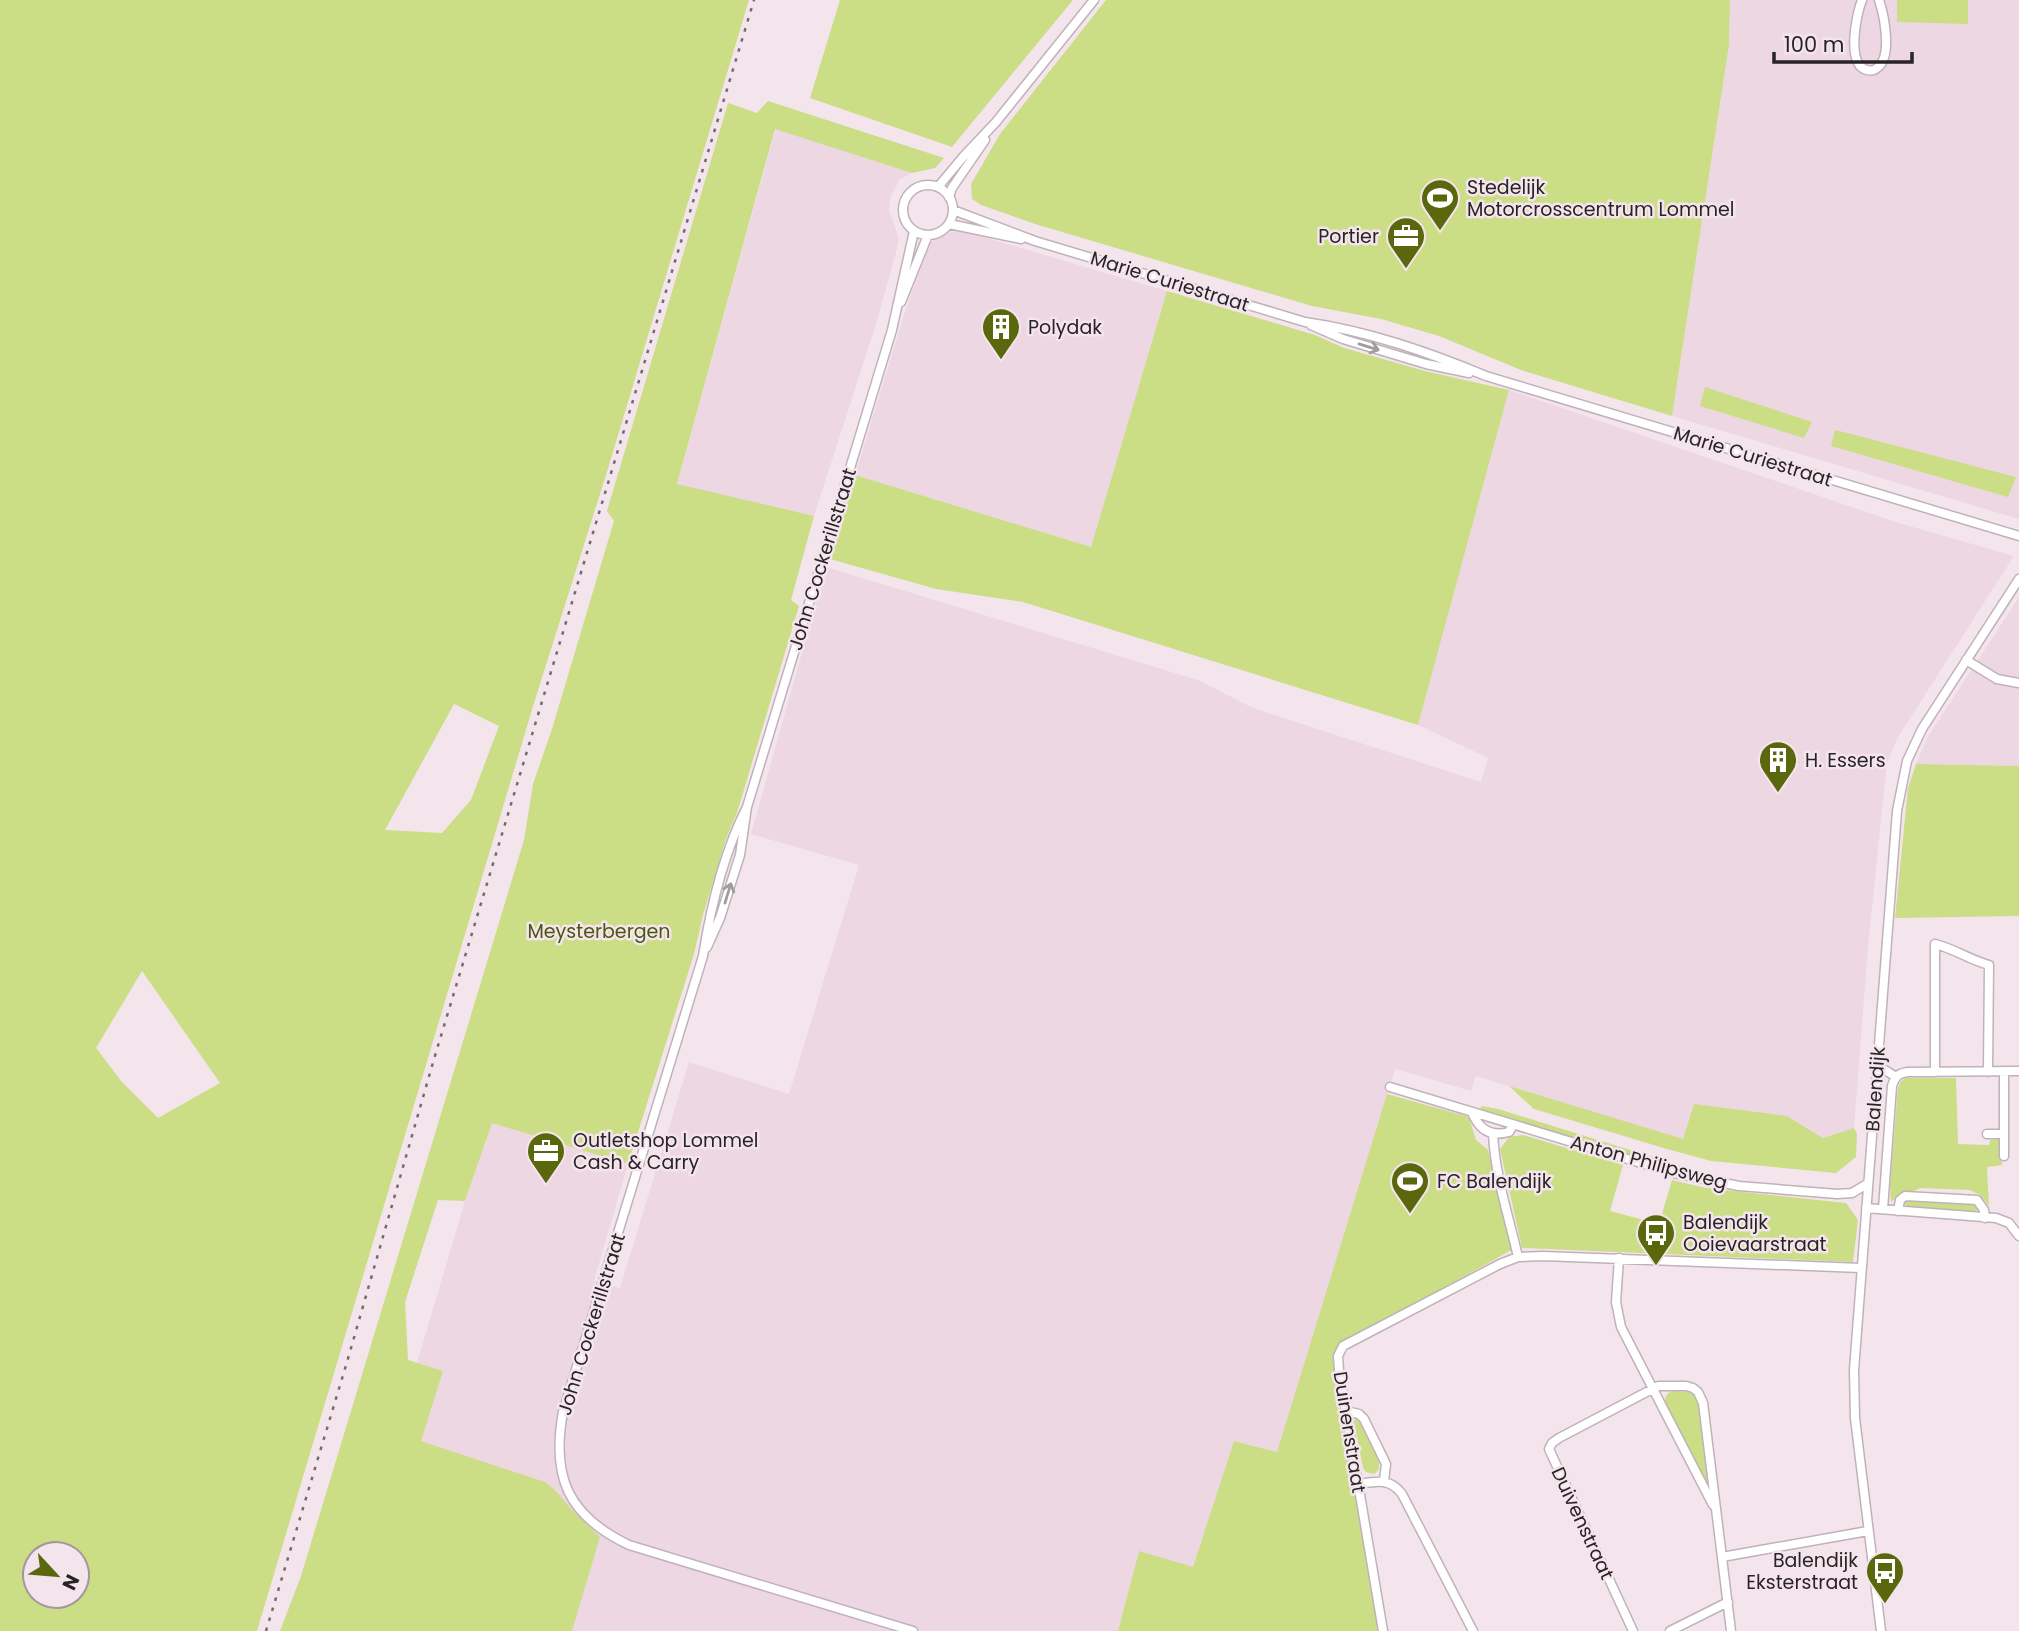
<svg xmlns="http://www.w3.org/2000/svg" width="2019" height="1631" viewBox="0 0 2019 1631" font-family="Poppins,sans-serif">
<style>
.built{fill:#edd7e3}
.green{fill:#cbdd85;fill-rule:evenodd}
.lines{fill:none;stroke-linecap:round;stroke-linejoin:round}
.street-casing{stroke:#c0b2ba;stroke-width:11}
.street{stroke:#fff;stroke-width:8}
.rail{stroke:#746b6f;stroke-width:2.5;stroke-dasharray:3.5 7;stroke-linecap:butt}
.oneway{stroke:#9e9c9d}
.labels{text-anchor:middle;stroke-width:5;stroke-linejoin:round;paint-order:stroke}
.poi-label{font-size:19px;fill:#282325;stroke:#f4e5ed;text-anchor:start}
.street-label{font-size:19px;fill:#282325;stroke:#f4e5ed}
.park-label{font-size:19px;fill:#4c5613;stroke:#f4e5ed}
</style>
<rect width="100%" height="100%" fill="#f4e5ed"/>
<path class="built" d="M1730,0h289v519l-347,-103 57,-371z
M776,128l136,45 -12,6 -9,17 -2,13 10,30 -2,10 -21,75 -62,192 -137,-31z
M960,230l207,61 -76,256 -236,-72 48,-157 26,-74 12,-9z
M1509,390l390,133 115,33 -116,181 -11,25 -19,185 -14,181 -31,10 -36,-22 -104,24 -207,-64 -5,15 -76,-22 -118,383 -43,-11 -41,127 -54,-17 -21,80h-546l2,-119 -18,-21 -11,-9 -124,-41 21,-70 -25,-8 48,-162 27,-79 136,42 -34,117 26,7 69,-226 100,32 70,-229 -108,-31 75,-267 372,113 55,28 228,74 7,-24 -70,-33z
M2019,597v169l-103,-2 11,-26z"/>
<path class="green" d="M0,0h749l-143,475 -72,228 -277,928h-257zM454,704l45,22 -28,74 -29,33 -57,-3zM142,971l78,112 -62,35 -36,-36 -26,-34zM77,1554v42h-42v-42z
M840,0h233l-121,147 -142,-49z
M1106,0h624l-1,45 -57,371 -151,-46 -82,-34 -58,-17 -69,-13 -277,-82 -54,-19 -9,-6 -1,-15 29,-50z
M1897,0h71v24l-71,-2z
M768,101l176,57 -9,10 -23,5 -137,-44 -98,355 137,32 -23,84 8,6 -62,207 -11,26 -23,76 -9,39 -66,210 -136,-41 -27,78 -27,-1 -33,102 3,58 35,11 -22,70 124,41 11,9 18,21 26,25 -28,94h-292l21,-55 223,-736 9,-56 19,-55 62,-208 -7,-10 121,-408 29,10z
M1167,291l148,44 29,13 81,23 84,19 -91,335 -395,-123 -87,-13 -106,-30 25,-84 236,72z
M1705,387l107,35 -8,16 -104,-32z
M1835,430l20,5 161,42 -8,20 -177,-51z
M1916,764l103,2v150l-124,2 13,-130z
M1906,1078h50l2,66 31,1 1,-5 11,-1 1,26 -15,2 2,39 -9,-11 -10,-5 -50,-2 -6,3h-10l-13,11 -1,-16 8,-99 3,-6z
M1509,1086l174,53 11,-35 93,12 36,22 31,-10 3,6 -1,23 -20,16 -125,-12 -44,-12 -133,-40z
M1387,1094l82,23 7,23 12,10 25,99 -78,44 -95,49 -6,12 2,36 43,241h-261l21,-80 54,16 41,-126 43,11z
M1482,1106l16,3 174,54 15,5v3l-208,-61z
M1523,1135l100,30 -13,46 49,13 13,-44 34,8 140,15 12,17 -5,42 -331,-14 -22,-99 9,-12z
M1907,1199l67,5 4,5 -5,4 -65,-5 -4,-6z
M1673,1391l19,1 8,11 9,74 -1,3 -3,1 -2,-2 -38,-76c0,-6 1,-10 8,-12z
M1355,1419l5,3 19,40v7l-5,5 -8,-2 -3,-4 -9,-47z"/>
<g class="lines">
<defs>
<path id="street" d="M1862,0c-6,15 -16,65 5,70 4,1 8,0 10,-2 16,-11 7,-53 2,-68
M903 210a25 25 0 1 1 50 0a25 25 0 1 1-50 0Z
M938,187l25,-30 33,-35 98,-122
M949,197l3,-9 33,-48
M953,210l82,31 270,81c63,9 123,30 181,54l533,160
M949,224l72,15
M901,302l27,-67
M1311,325l32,14 83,25 43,9
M1966,660l31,19 22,4
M747,807c-24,47 -36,98 -44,149l-140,456c-12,65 5,104 66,133l284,86
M707,947l13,-29 20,-63 7,-48 145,-477 22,-99
M1877,1068h5l14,9
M1935,1072v-128c20,5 35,16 54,21l-1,107
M1390,1087l284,86 65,13 98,8 15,-1 15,-9
M1472,1112c7,18 19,25 37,20l4,-7
M1493,1134c2,42 16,83 25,123
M1987,1134h17
M2004,1156v-85
M1866,1208l130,10 13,5 10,13
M1883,1209l9,-123c3,-10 7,-13 16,-14l111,-1
M1898,1211l2,-11 5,-4 72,4 7,10 1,8
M1619,1258l-3,44 5,25 92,178
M1346,1411l13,3 5,5 22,45 -2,17
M1359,1484c18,-3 31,-6 43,10l71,137
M1722,1557l146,-26
M1383,1631l-44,-261 -1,-14 5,-10 157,-82 18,-7 25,-1 318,12
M1633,1631l-84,-182 3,-6 7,-5 99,-52h28l7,2 5,4 5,11 28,228
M1670,1631l58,-29
M1881,1631l-26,-213 -1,-48 43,-559 10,-50 15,-32 97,-150"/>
</defs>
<use href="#street" class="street-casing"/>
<use href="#street" class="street"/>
<path class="rail" d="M266,1631l81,-269 87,-303 320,-1059"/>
</g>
<defs><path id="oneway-shaft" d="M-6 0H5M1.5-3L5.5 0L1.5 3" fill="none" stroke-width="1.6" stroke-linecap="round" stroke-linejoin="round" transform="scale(1.75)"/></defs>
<g class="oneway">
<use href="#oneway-shaft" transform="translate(1369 347) rotate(17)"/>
<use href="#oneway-shaft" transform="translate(728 893) rotate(-73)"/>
</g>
<defs>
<symbol id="stadium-pin" viewBox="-11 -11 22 30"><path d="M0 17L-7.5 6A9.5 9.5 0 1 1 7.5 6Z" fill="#5a670d" stroke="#f4e5ed"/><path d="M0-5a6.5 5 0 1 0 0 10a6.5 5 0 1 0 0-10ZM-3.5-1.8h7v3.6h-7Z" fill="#fff"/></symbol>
<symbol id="office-pin" viewBox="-11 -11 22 30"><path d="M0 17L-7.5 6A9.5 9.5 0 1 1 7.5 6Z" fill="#5a670d" stroke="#f4e5ed"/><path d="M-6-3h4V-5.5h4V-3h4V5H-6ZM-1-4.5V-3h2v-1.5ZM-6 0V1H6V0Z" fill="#fff"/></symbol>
<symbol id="building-pin" viewBox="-11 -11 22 30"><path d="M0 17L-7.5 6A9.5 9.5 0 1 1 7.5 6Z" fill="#5a670d" stroke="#f4e5ed"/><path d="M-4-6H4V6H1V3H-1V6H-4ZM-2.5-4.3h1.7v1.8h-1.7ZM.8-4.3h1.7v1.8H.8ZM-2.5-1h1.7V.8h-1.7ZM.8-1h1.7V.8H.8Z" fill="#fff"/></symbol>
<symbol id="bus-pin" viewBox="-11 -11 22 30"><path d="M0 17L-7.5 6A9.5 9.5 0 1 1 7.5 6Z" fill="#5a670d" stroke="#f4e5ed"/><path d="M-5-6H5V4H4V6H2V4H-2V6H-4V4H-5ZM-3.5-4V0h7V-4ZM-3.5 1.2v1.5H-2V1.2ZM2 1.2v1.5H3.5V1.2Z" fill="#fff"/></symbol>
</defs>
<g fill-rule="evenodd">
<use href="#stadium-pin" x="1418" y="176" width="44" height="60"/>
<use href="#office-pin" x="1384" y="214" width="44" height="60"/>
<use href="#building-pin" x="979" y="305" width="44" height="60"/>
<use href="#building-pin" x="1756" y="738" width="44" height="60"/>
<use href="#office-pin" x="524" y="1129" width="44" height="60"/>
<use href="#stadium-pin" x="1388" y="1159" width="44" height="60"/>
<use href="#bus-pin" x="1634" y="1211" width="44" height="60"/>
<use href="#bus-pin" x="1863" y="1549" width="44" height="60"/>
</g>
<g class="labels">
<g class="poi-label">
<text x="1467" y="194">Stedelijk<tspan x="1467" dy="22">Motorcrosscentrum Lommel</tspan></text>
<text x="1379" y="243" text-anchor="end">Portier</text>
<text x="1028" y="334">Polydak</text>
<text x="1805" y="767">H. Essers</text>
<text x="573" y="1147">Outletshop Lommel<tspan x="573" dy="22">Cash &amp; Carry</tspan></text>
<text x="1437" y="1188">FC Balendijk</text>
<text x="1683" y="1229">Balendijk<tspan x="1683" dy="22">Ooievaarstraat</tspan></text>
<text x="1858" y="1567" text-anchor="end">Balendijk<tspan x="1858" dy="22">Eksterstraat</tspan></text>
</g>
<g class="street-label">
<text transform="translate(1170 281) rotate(17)" y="7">Marie Curiestraat</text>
<text transform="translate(1753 456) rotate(17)" y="7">Marie Curiestraat</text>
<text transform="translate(822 559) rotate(-73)" y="7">John Cockerillstraat</text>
<text transform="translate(1875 1089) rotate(-86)" y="7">Balendijk</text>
<text transform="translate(1649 1162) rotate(15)" y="7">Anton Philipsweg</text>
<text transform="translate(591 1324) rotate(-73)" y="7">John Cockerillstraat</text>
<text transform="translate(1350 1432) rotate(81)" y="7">Duinenstraat</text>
<text transform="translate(1583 1523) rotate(65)" y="7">Duivenstraat</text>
</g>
<g class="park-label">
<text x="599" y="938">Meysterbergen</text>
</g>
</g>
<g transform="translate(56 1575) rotate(116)"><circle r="33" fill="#f4e5ed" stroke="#a2979d" stroke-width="2"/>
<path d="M0-5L12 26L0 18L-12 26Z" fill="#5a670d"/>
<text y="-10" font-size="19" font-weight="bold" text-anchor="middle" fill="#282325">N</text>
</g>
<path d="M1774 52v10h138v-10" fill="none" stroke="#282325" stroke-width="3.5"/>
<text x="1784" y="52" font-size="21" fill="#282325" stroke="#f4e5ed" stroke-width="5" paint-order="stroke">100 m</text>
</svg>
